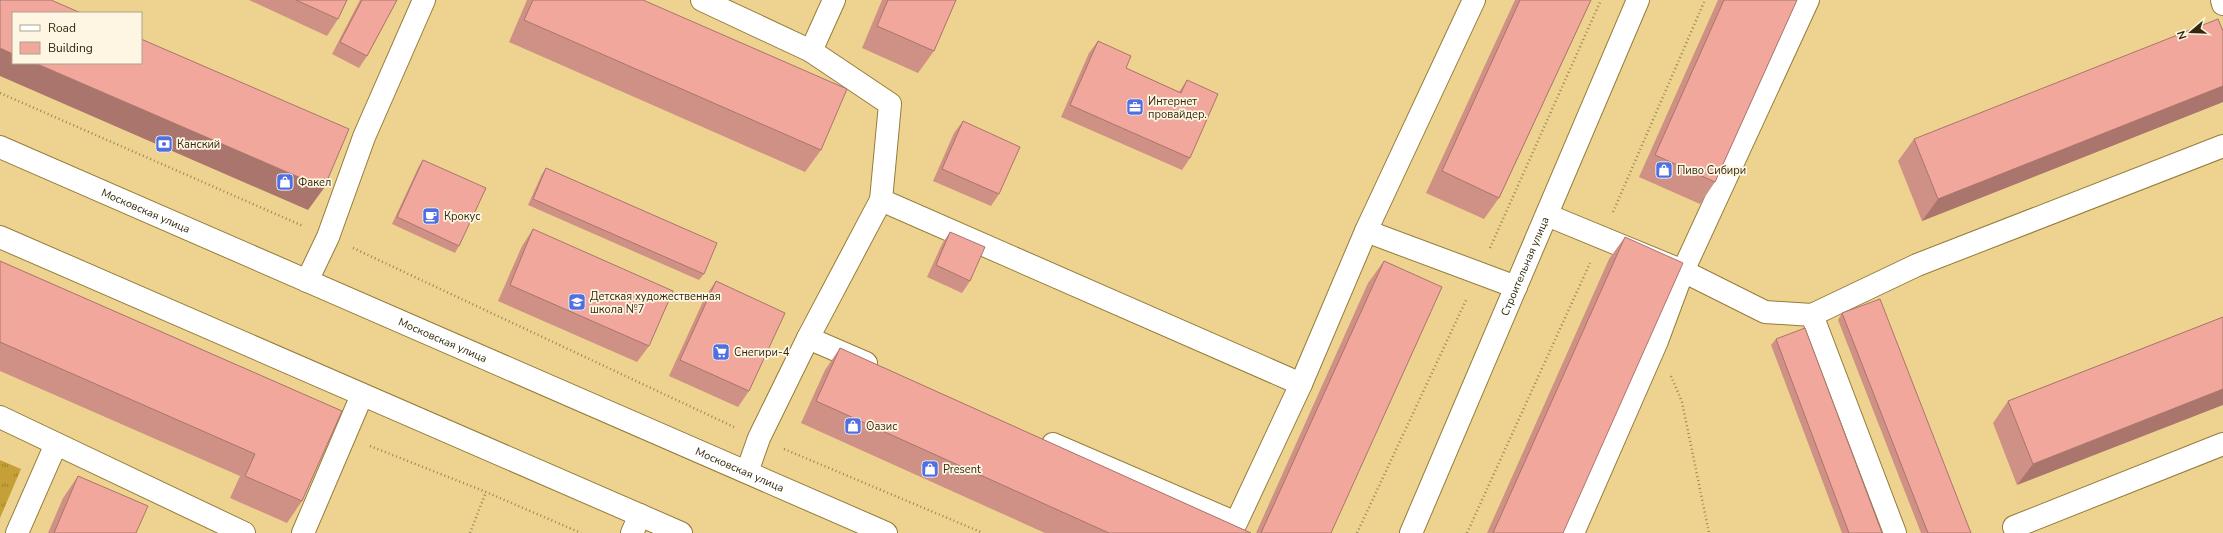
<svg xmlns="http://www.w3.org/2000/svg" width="2223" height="533" viewBox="0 0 2223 533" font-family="'Nunito Sans',sans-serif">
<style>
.grass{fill:url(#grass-tufts)}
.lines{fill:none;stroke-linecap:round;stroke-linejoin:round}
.minor-casing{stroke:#957c3a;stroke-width:24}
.major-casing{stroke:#957c3a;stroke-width:24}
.path{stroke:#988554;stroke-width:2.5;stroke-dasharray:1 3;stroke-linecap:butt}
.minor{stroke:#fff;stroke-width:22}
.major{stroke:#fff;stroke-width:22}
.wall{fill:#cf9085}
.shaded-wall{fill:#a9756c}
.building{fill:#f1a79b;stroke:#a9756c}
.labels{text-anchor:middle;stroke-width:3.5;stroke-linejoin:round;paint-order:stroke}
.poi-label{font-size:11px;fill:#32280c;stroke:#fef6e3;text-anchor:start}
.street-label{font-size:11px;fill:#32280c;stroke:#fef6e3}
</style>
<defs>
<pattern id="grass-tufts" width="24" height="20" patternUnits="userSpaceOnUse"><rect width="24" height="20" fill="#c5a037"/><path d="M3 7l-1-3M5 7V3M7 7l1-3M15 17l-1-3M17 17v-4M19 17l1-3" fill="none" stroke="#a1822d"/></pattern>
</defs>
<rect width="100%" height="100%" fill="#eed390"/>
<path class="grass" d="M0,460l21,9 -21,49z"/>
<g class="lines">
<defs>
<g id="minor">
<path d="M702,0l109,51"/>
<path d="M834,0l-23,51 79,53 -9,96 420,184"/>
<path d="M1808,0l-125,271 82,41 47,3 105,-50 306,-119"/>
<path d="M2222,0l1,4"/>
<path d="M1547,215l136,56 -26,70 -84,192"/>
<path d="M1366,231l108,-231"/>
<path d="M307,281l21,-44 36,-100 60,-137"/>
<path d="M1812,315l83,218"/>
<path d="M808,338l73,-138"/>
<path d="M0,417l244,116"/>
<path d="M1053,444l183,79 65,-139 65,-153 150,56"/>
<path d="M747,472l12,-34 49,-100 58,25"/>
<path d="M2014,527l209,-83"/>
<path d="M17,533l39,-89"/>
<path d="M303,533l59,-138"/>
<path d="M632,533l8,-18"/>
<path id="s1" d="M1411,533l227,-533"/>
</g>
<g id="major">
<path id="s2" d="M0,147l886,386"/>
<path d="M0,237l681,296"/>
</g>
</defs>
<use href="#minor" class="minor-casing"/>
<use href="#major" class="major-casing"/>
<path class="path" d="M0,93l303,133
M1613,212l92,-212
M353,248l381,179
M1490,248l111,-248
M1671,376l11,26 27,131
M370,446l116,46 95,41
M784,449l199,84
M470,533l16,-41
M1357,533l110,-235
M1467,533l123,-270"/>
<use href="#minor" class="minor"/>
<use href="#major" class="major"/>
</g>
<path class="wall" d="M249,0h98l-9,19 -11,17z
M360,0h37l-30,56 -8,12 -27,-14z
M527,0h116l178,150 -16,22 -296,-130z
M882,0h74l-22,51 -16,22 -56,-25z
M1515,0h76l-92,198 -15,21 -58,-26z
M1718,0h79l-82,182 -15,22 -61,-27z
M2223,31v71l-301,119 -24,-60 16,-22z
M1098,41l28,27 53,24 8,-12 3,78 -8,12 -121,-53 28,-64z
M963,121l36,73 -8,12 -58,-25 21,-48z
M423,160l36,86 -4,7 -63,-29 27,-58z
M546,168l158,106 -5,6 -171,-75 14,-31z
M533,229l116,117 -12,16 -139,-61 24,-55z
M950,232l20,49 -8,12 -35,-16 15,-33z
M1625,237l-62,296h-76l122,-274z
M0,261l342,150 -40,90 -15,22 -57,-25 10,-22 -240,-105z
M1384,261l-53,272h-75l112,-250z
M716,281l33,110 -11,16 -69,-31 36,-79z
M1842,313l129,220h-50l-83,-213z
M2223,317l-206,168 -24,-62 15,-22z
M1776,339l106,194h-40l-71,-188z
M840,348l411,185h-206l-244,-110 24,-53z
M78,476l58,57h-88l15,-35z"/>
<path class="shaded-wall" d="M0,48l13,6v9h22l289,125 -16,22 -308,-134z
M2223,86v16l-301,119 16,-22z
M2223,389v16l-206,80 16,-21z"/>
<path class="building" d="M0,0h51l30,13h-68v41l-13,-6z
M296,0h51l-9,19z
M362,0h35l-30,56 -27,-14z
M533,0h110l204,89 -26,61 -297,-130z
M888,0h68l-22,51 -57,-25z
M1520,0h71l-92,198 -57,-27z
M1724,0h73l-82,182 -60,-27z
M2218,19l5,12v55l-285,113 -24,-60z
M141,39l208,90 -25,59 -289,-125h106z
M1098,41l33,15 -5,12 55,25 6,-13 31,14 -28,64 -120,-53z
M963,121l57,26 -21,47 -57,-25z
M423,160l63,28 -27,58 -62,-29z
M546,168l171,75 -13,31 -171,-75z
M533,229l140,62 -24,55 -139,-61z
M950,232l35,15 -15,34 -34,-16z
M1625,237l58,26 -120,270h-70z
M0,261l342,150 -40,90 -57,-25 10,-22 -255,-112z
M1384,261l58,26 -111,246h-70z
M716,281l69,32 -36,78 -69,-31z
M1880,299l91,234h-43l-86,-220z
M2223,317v72l-190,75 -25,-63z
M1805,328l77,205h-33l-73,-194z
M840,348l411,185h-142l-293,-132z
M78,476l70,30 -12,27h-82z"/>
<defs>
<symbol id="office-square" viewBox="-11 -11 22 22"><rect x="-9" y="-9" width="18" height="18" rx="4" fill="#516fe4" stroke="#fef6e3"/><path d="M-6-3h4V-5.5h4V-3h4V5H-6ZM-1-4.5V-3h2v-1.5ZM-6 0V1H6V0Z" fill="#fff"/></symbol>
<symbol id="bank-square" viewBox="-11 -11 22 22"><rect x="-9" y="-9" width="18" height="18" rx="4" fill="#516fe4" stroke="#fef6e3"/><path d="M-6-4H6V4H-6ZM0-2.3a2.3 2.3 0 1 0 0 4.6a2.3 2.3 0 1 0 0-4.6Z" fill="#fff"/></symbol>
<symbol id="shop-square" viewBox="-11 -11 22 22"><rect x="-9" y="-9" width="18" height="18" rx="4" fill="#516fe4" stroke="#fef6e3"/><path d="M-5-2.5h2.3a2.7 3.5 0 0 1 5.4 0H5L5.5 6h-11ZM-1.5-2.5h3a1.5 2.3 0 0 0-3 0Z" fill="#fff"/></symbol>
<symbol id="cafe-square" viewBox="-11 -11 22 22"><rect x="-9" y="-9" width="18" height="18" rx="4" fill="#516fe4" stroke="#fef6e3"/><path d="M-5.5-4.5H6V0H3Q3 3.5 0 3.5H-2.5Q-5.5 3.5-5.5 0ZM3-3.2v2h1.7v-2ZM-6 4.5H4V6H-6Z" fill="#fff"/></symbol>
<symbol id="school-square" viewBox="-11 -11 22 22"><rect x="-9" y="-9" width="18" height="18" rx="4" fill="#516fe4" stroke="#fef6e3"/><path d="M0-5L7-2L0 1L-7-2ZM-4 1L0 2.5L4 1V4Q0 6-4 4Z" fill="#fff"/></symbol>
<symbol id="supermarket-square" viewBox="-11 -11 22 22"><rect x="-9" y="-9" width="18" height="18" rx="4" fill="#516fe4" stroke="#fef6e3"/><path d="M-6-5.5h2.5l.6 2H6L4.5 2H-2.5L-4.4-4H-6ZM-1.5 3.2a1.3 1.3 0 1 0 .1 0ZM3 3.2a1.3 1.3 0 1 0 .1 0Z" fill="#fff"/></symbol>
</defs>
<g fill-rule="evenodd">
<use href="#office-square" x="1125" y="97" width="20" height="20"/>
<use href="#bank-square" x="154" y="134" width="20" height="20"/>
<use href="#shop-square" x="1654" y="160" width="20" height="20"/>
<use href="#shop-square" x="275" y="172" width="20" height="20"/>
<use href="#cafe-square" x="421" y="206" width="20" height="20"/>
<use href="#school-square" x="567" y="292" width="20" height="20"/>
<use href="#supermarket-square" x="711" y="342" width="20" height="20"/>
<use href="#shop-square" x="843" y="416" width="20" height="20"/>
<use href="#shop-square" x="920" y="459" width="20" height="20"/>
</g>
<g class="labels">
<g class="poi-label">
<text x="1148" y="105">Интернет<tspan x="1148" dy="13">провайдер.</tspan></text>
<text x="177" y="148">Канский</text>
<text x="1677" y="174">Пиво Сибири</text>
<text x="298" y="186">Факел</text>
<text x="444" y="220">Крокус</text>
<text x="590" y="300">Детская художественная<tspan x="590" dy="13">школа №7</tspan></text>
<text x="734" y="356">Снегири-4</text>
<text x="866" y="430">Оазис</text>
<text x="943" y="473">Present</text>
</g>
<g class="street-label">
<text dy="4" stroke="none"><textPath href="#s2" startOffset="159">Московская улица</textPath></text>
<text dy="4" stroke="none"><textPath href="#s1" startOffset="290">Строительная улица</textPath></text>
<text dy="4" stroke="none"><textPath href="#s2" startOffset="483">Московская улица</textPath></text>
<text dy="4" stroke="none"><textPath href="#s2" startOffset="807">Московская улица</textPath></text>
</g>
</g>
<rect x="12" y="12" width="130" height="52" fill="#fef6e3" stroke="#aca48d"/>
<rect x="20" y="25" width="20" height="6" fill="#ffffff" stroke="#aca48d"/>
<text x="48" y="32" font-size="12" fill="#32280c">Road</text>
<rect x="20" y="42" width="20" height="12" fill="#f1a79b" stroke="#aca48d"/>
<text x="48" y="52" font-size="12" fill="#32280c">Building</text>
<g transform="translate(2191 32) rotate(251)" stroke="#fef6e3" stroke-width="3" paint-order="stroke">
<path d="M0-3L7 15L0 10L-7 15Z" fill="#32280c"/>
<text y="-6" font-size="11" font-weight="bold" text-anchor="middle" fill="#32280c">N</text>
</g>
</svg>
